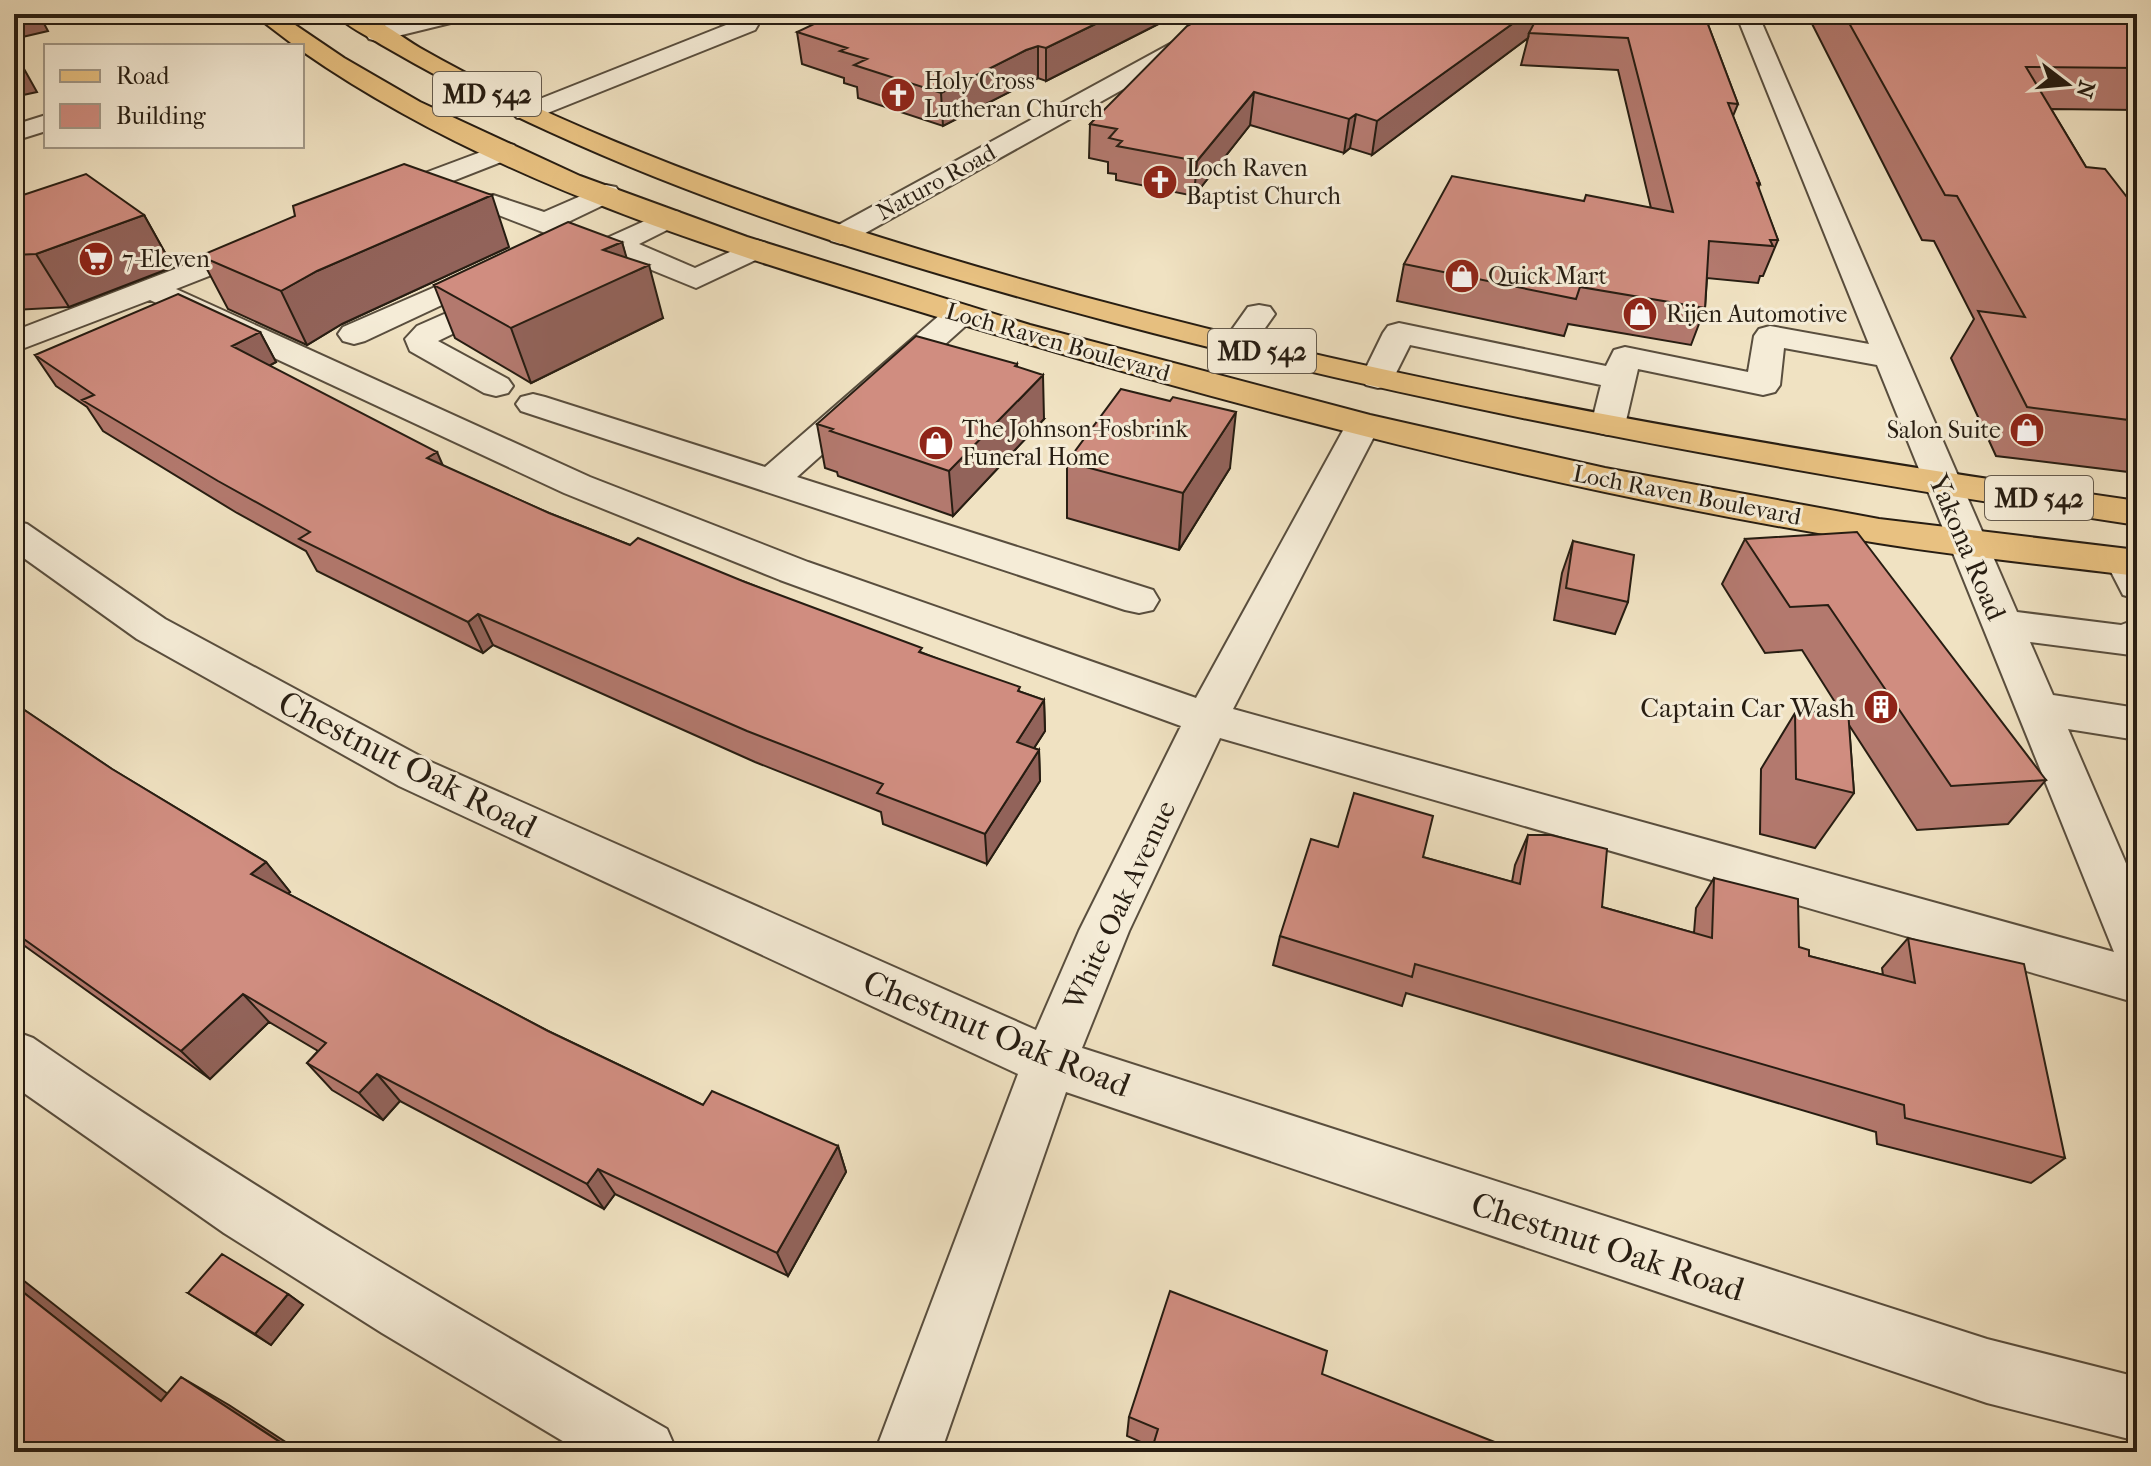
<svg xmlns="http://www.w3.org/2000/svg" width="2151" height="1466" viewBox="0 0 2151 1466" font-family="'IM FELL French Canon',serif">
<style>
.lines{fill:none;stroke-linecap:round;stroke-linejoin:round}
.minor-casing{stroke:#594e3e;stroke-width:4}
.major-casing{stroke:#271d12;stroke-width:4}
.minor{fill:#f5ecd7;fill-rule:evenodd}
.major{fill:#e8c181;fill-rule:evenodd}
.wall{fill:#b3796e;stroke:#271d12;stroke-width:2}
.shaded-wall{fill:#92635a;stroke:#271d12;stroke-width:2}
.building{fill:#d08d80;stroke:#271d12;stroke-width:2}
.labels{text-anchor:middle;stroke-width:6;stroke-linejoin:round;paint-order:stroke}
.far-poi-label{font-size:24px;fill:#271d12;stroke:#f5ecd7;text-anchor:start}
.far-street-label{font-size:24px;fill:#271d12;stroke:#f5ecd7}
.shield{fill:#f5ecd7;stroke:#655b4d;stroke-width:2}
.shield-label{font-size:26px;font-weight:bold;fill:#271d12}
.street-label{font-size:28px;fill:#271d12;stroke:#f5ecd7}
.poi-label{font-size:28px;fill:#271d12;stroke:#f5ecd7;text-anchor:end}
.near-street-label{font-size:34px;fill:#271d12;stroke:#f5ecd7}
</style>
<rect width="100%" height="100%" fill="#f0e2c2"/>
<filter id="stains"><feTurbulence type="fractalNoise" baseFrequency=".0025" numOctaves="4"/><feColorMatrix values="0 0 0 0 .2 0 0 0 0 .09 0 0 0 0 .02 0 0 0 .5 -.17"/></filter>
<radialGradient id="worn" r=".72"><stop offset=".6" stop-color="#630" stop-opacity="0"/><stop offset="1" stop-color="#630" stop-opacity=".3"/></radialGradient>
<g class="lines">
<defs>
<path id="minor" d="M432,14h38l-3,5 -90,22 -8,-2 -3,-5 3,-5z
M703,14c18,0 42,-3 55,11l-3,5 -220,88h-18l-4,-5 4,-5 209,-83 -20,-6z
M1225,14h27l-3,5 -398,222 -10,3 -10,-3 -4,-6 4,-6z
M1736,14h22l259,598 104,13 16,-6v35l-6,1 -101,-13 23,53 84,13v32l-69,-11 69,160v114l-917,-265 -91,193 -47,117 905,291 150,38v64l-150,-38 -921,-311 -125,360h-66l143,-378 -619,-288 -262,-147 -123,-88v-30l13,3 138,95 266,143 605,268 43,-99 102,-205 -401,-146 -216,-87 -414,-193 -136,52v-21l236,-91 10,-3 10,3 5,6 -5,6 -94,37 414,188 218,85 388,136 150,-273 5,-7 12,-3 12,3 5,7 -147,284 881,243 -237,-587 -93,-17 -4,37 -5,7 -12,3 -125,-26 -13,56 -5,7 -12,3 -12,-3 -5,-7 10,-40 -191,-40 -20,40 -12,3 -12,-3 -5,-7 22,-45 5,-7 11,-3 207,43 8,-16 11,-3 123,25 6,-36 5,-7 11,-3 99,18z
M46,115v16l-32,10v-16z
M505,143l9,2 4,6 -4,6 -120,47 -10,2 -10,-2 -4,-6 4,-6z
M606,185l10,2 4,6 -4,6 -48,23 13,10 -4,6c-19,11 -40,31 -63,25l-5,-6 5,-6 31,-18 -62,-24 -4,-6 4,-6 10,-2 51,17z
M669,210l10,2 4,6 -4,6 -40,20 56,24 61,-28 10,3 5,6 -5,6 -70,33 -81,-33 -37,18 -11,3 -11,-3 -4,-6 4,-6z
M465,274l11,3 4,6 -4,6 -111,52 -11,3 -11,-3 -5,-7 5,-7z
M501,289l11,2 4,7 -4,7 -74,36 70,38 5,7 -5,7 -12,3 -12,-3 -74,-42 -5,-12 12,-13z
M960,305l11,2 5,7 -5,7 -174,156 356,113 6,10 -6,10 -14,3 -14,-3 -604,-199 -5,-7 5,-7 12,-3 12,3 220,70 184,-160z
M1259,305l11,2 5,7 -27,38 -11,3 -11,-3 -5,-7 27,-38z
M2125,549l12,4v46l-14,-4 -17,-33 5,-9z
M14,1031l19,7c204,142 418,268 634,391l10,23h-96l-199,-119 -158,-100 -210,-147z"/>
<path id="major" d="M253,14h26l65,44 76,44 160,74 167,61 283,88 340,90 235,53 274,51 258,31v26c-86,-11 -173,-19 -259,-33 -320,-51 -637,-134 -947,-228 -215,-65 -442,-134 -629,-264v-5h-7z
M335,14c8,0 20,-2 28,1 19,6 40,23 57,33 35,20 72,39 109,56 115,53 233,96 353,134 408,128 832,202 1255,263v24c-344,-52 -686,-113 -1022,-202 -192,-51 -384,-108 -565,-191 -57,-26 -113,-55 -168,-87 -16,-10 -34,-18 -47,-31z"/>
</defs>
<use href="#minor" class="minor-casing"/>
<use href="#major" class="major-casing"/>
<use href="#minor" class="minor"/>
<use href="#major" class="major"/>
</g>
<path class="wall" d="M1178,14l-132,67 -8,-3 -11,5 -84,43 -85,-28 -1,-11 -13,-4v-5l-42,-14 -5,-32z
M1210,14h494l34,90 -5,12 27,68 -2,4 20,52 -15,36h-3l-2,7 -51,-5 -2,30 -14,37 -123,-21 -4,12 -167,-35 7,-37 180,-63 67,7 -33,-138 -97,-5 7,-27 -156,117 -22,-7 -6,5 -94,-28 -56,71 -78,-16v-6l-8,-1v-11l-19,-4 1,-34z
M1807,14h330v96l-86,-1 35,58 51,43v263l-141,-17 -45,-98 23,-39 -40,-78 -12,-1z
M14,198l130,17 29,52 -104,40 -55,3z
M622,242l4,16 37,60 -132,65 -76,-45 -21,-53z
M509,247l-167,77 -35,21 -79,-36 -28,-53z
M260,332l16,30 -7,4 174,100 106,47 81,32 115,37 276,110 23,8 1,31 -11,17 5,2 1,31 -53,83 -104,-40 -2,-12 -126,-50 -262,-117 -10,8 -166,-82 -11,-20 -69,-38 -134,-82 -16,-24 -31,-21 -21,-31z
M1170,401l60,67 -51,82 -112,-32v-56z
M1044,419l-91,97 -115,-40 -1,-4 -12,-4 -8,-44z
M1745,539l301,241 -38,44 -91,6 -68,-105 5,68 -39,55 -55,-14 1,-65 34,-56 45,-3 -38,-60 -37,3 -43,-69z
M1573,541l55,61 -13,32 -61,-14 8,-47z
M14,703l98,66 154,93 24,30 -2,2 260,137 155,74 135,41 8,26 -58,104 -173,-82 -11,15 -204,-108 -17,19 -51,-30 -25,-27 11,-12 -49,-29 -59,57 -195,-140 -1,1z
M1528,835l74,72 92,26 2,-25 18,-30 95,78 74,19 -1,-7 26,-30 157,220 -34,25 -154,-39 -1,-12 -470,-139 -4,13 -129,-41 7,-29 143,-79 89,25 3,-17z
M188,1293l100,1 15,11 -32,40z
M1327,1351l-175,96 -25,-11 2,-19z"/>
<path class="shaded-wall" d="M14,14h25l9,17 -34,8z
M1116,14h62l-132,67v-33z
M1526,14h18l-15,19 -1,5 -156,117 5,-34z
M1038,46v32l-11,5 -84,43 -2,-33 85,-43z
M14,51l23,41 -23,5z
M1254,92l-4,33 -56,71 3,-35z
M1356,114l-6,34 -6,5 5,-34z
M492,195l17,52 -167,77 -35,21 -26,-54 36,-20z
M144,215l29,52 -104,40 -33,-53z
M622,242l9,31 18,-8 14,53 -132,65 -20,-55 92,-78z
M260,332l16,30 -28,15 -16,-31z
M1017,364l2,36 24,-25 1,44 -91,97 -4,-45z
M1236,412l-6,56 -51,82 4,-57z
M437,452l14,32 -24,-26z
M478,614l15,31 -10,8 -15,-31z
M1044,700l1,31 -27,42 -1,-31z
M1039,750l1,31 -53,83 -2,-30z
M266,862l24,30 -15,12 -24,-30z
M243,994l26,28 -59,57 -29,-28z
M377,1074l23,27 -17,19 -24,-27z
M838,1146l8,26 -58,104 -11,-23z
M598,1169l17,25 -11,15 -17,-25z
M14,1273l197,155 -50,-27 -147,-116z
M288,1294l15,11 -32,40 -16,-11z
M181,1377l48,28 72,47h-6z"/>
<path class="building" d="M835,14h281l-70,34 -8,-2 -12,4 -85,43 -87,-28 13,-6 -27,-8 7,-3 -50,-16z
M1210,14h316l-149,107 -21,-7 -7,5 -95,-27 -57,69 -80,-15 5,-5 -13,-3 8,-9 -27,-5 97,-98z
M1539,14h165l34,90 -10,-1 32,81 -3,-1 21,57h-8l3,6 -64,-5 -4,67 -125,-21 -4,12 -172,-35 48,-88 132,25 2,-6 87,17 -45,-174 -99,-5z
M1844,14h277l2,2 14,4v48l-111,-1 60,100 19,2 32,41v211l-110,-14 -49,-96 47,6 -68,-121 -12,-1z
M404,164l88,31 -175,76 -36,20 -81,-35 95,-40 -2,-10z
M86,174l58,41 -108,39 -22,1v-57z
M568,222l54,20 -19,8 46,15 -138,63 -77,-43z
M178,294l82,38 -28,14 205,106 -10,6 122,55 81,32 8,-7 107,44 177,66 -3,4 101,35 -2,4 26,9 -27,42 22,8 -54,84 -108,-41 6,-9 -136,-53 -269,-117 -10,8 -169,-83 11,-7 -92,-51 -136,-81 12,-5 -59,-40z
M916,336l101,28 -2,2 28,9 -94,96 -119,-40 3,-2 -16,-5z
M1121,389l49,12 3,-4 63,15 -53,81 -116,-31z
M1857,532l189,248 -95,6 -123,-181 -38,2 -45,-68z
M1573,541l61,14 -6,47 -62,-14z
M14,703l98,66 154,93 -15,12 297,157 155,74 9,-14 126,55 -61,107 -179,-84 -11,15 -210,-110 -18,19 -52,-30 19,-20 -83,-49 -62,57 -167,-119z
M1848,710l6,83 -58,-14 -1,-66z
M1354,793l79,23 -10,41 97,27 8,-49h23l56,14 -5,58 110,31 2,-60 84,21 1,48 10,3v6l106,27 -7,-45 116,26 41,194 -160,-40 -1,-13 -489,-141 -3,13 -132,-41 31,-97 27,8z
M222,1254l66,40 -33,40 -67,-41z
M14,1285l147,116 20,-24 114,75h-281z
M1170,1291l157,60 -5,23 198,78h-369l7,-23 -29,-12z"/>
<defs>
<symbol id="church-disc" viewBox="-11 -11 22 22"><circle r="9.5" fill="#8f2418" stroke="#f5ecd7"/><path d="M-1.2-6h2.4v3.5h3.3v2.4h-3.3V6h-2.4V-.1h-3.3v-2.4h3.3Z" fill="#fff"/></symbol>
<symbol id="supermarket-disc" viewBox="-11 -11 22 22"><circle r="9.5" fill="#8f2418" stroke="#f5ecd7"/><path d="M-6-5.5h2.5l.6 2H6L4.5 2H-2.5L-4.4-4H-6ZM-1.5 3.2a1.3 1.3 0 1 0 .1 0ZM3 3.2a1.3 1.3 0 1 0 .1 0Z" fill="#fff"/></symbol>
<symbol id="shop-disc" viewBox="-11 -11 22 22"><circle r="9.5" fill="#8f2418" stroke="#f5ecd7"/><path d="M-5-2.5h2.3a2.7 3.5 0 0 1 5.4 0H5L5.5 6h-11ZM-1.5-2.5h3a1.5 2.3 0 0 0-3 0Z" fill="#fff"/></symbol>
<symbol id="building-disc" viewBox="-11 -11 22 22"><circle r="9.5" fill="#8f2418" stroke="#f5ecd7"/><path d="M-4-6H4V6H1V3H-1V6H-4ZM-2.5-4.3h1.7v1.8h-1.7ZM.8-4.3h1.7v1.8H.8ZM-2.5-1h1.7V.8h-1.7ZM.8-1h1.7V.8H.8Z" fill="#fff"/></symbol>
</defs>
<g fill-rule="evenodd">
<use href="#church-disc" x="878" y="75" width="40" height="40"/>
<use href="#church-disc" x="1140" y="162" width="40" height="40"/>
<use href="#supermarket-disc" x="76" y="239" width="40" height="40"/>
<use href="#shop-disc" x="1442" y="256" width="40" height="40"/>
<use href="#shop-disc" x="1620" y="294" width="40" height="40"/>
<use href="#shop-disc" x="2007" y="410" width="40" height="40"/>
<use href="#shop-disc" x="916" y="423" width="40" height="40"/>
<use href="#building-disc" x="1861" y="687" width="40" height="40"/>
</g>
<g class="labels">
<g class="far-poi-label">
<text x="924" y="89">Holy Cross<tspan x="924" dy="28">Lutheran Church</tspan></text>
<text x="1186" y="176">Loch Raven<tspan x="1186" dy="28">Baptist Church</tspan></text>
<text x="122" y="267">7-Eleven</text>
<text x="1488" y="284">Quick Mart</text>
<text x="1666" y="322">Rijen Automotive</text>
<text x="962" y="437">The Johnson-Fosbrink<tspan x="962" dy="28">Funeral Home</tspan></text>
<text x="2001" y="438" text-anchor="end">Salon Suite</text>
</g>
<g class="far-street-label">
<text transform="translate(936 182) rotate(-29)" y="8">Naturo Road</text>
<text transform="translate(1058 342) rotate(16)" y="8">Loch Raven Boulevard</text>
<text transform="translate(1687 495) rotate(11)" y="8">Loch Raven Boulevard</text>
</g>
<g class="shield">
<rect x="433" y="72" width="108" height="44" rx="6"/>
<rect x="1208" y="329" width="108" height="44" rx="6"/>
<rect x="1985" y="476" width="108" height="44" rx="6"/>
</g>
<g class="shield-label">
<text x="487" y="103">MD 542</text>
<text x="1262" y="360">MD 542</text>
<text x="2039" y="507">MD 542</text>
</g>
<g class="street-label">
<text transform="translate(1968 547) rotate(67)" y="10">Yakona Road</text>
<text transform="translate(1119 905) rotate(-65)" y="10">White Oak Avenue</text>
</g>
<g class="poi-label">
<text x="1855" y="717">Captain Car Wash</text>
</g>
<g class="near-street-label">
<text transform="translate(408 764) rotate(27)" y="12">Chestnut Oak Road</text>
<text transform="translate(997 1033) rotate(22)" y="12">Chestnut Oak Road</text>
<text transform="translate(1608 1246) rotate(18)" y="12">Chestnut Oak Road</text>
</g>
</g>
<rect width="2151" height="1466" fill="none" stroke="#f0e2c2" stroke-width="48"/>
<rect x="16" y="16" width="2119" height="1434" fill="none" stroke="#271d12" stroke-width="4"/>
<rect x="24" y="24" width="2103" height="1418" fill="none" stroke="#271d12" stroke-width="2"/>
<rect x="44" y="44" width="260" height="104" fill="#f5ecd7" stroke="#a39988" stroke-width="2"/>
<rect x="60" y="70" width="40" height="12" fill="#e8c181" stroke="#a39988" stroke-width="2"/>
<text x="116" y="84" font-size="24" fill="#271d12">Road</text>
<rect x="60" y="104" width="40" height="24" fill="#d08d80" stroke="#a39988" stroke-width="2"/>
<text x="116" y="124" font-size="24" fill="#271d12">Building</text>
<g transform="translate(2067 84) rotate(106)" stroke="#f5ecd7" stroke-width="6" paint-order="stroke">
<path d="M0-6L14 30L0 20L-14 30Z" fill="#271d12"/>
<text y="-12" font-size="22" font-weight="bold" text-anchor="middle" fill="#271d12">N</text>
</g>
<rect width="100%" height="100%" filter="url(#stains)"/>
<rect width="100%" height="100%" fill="url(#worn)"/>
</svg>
